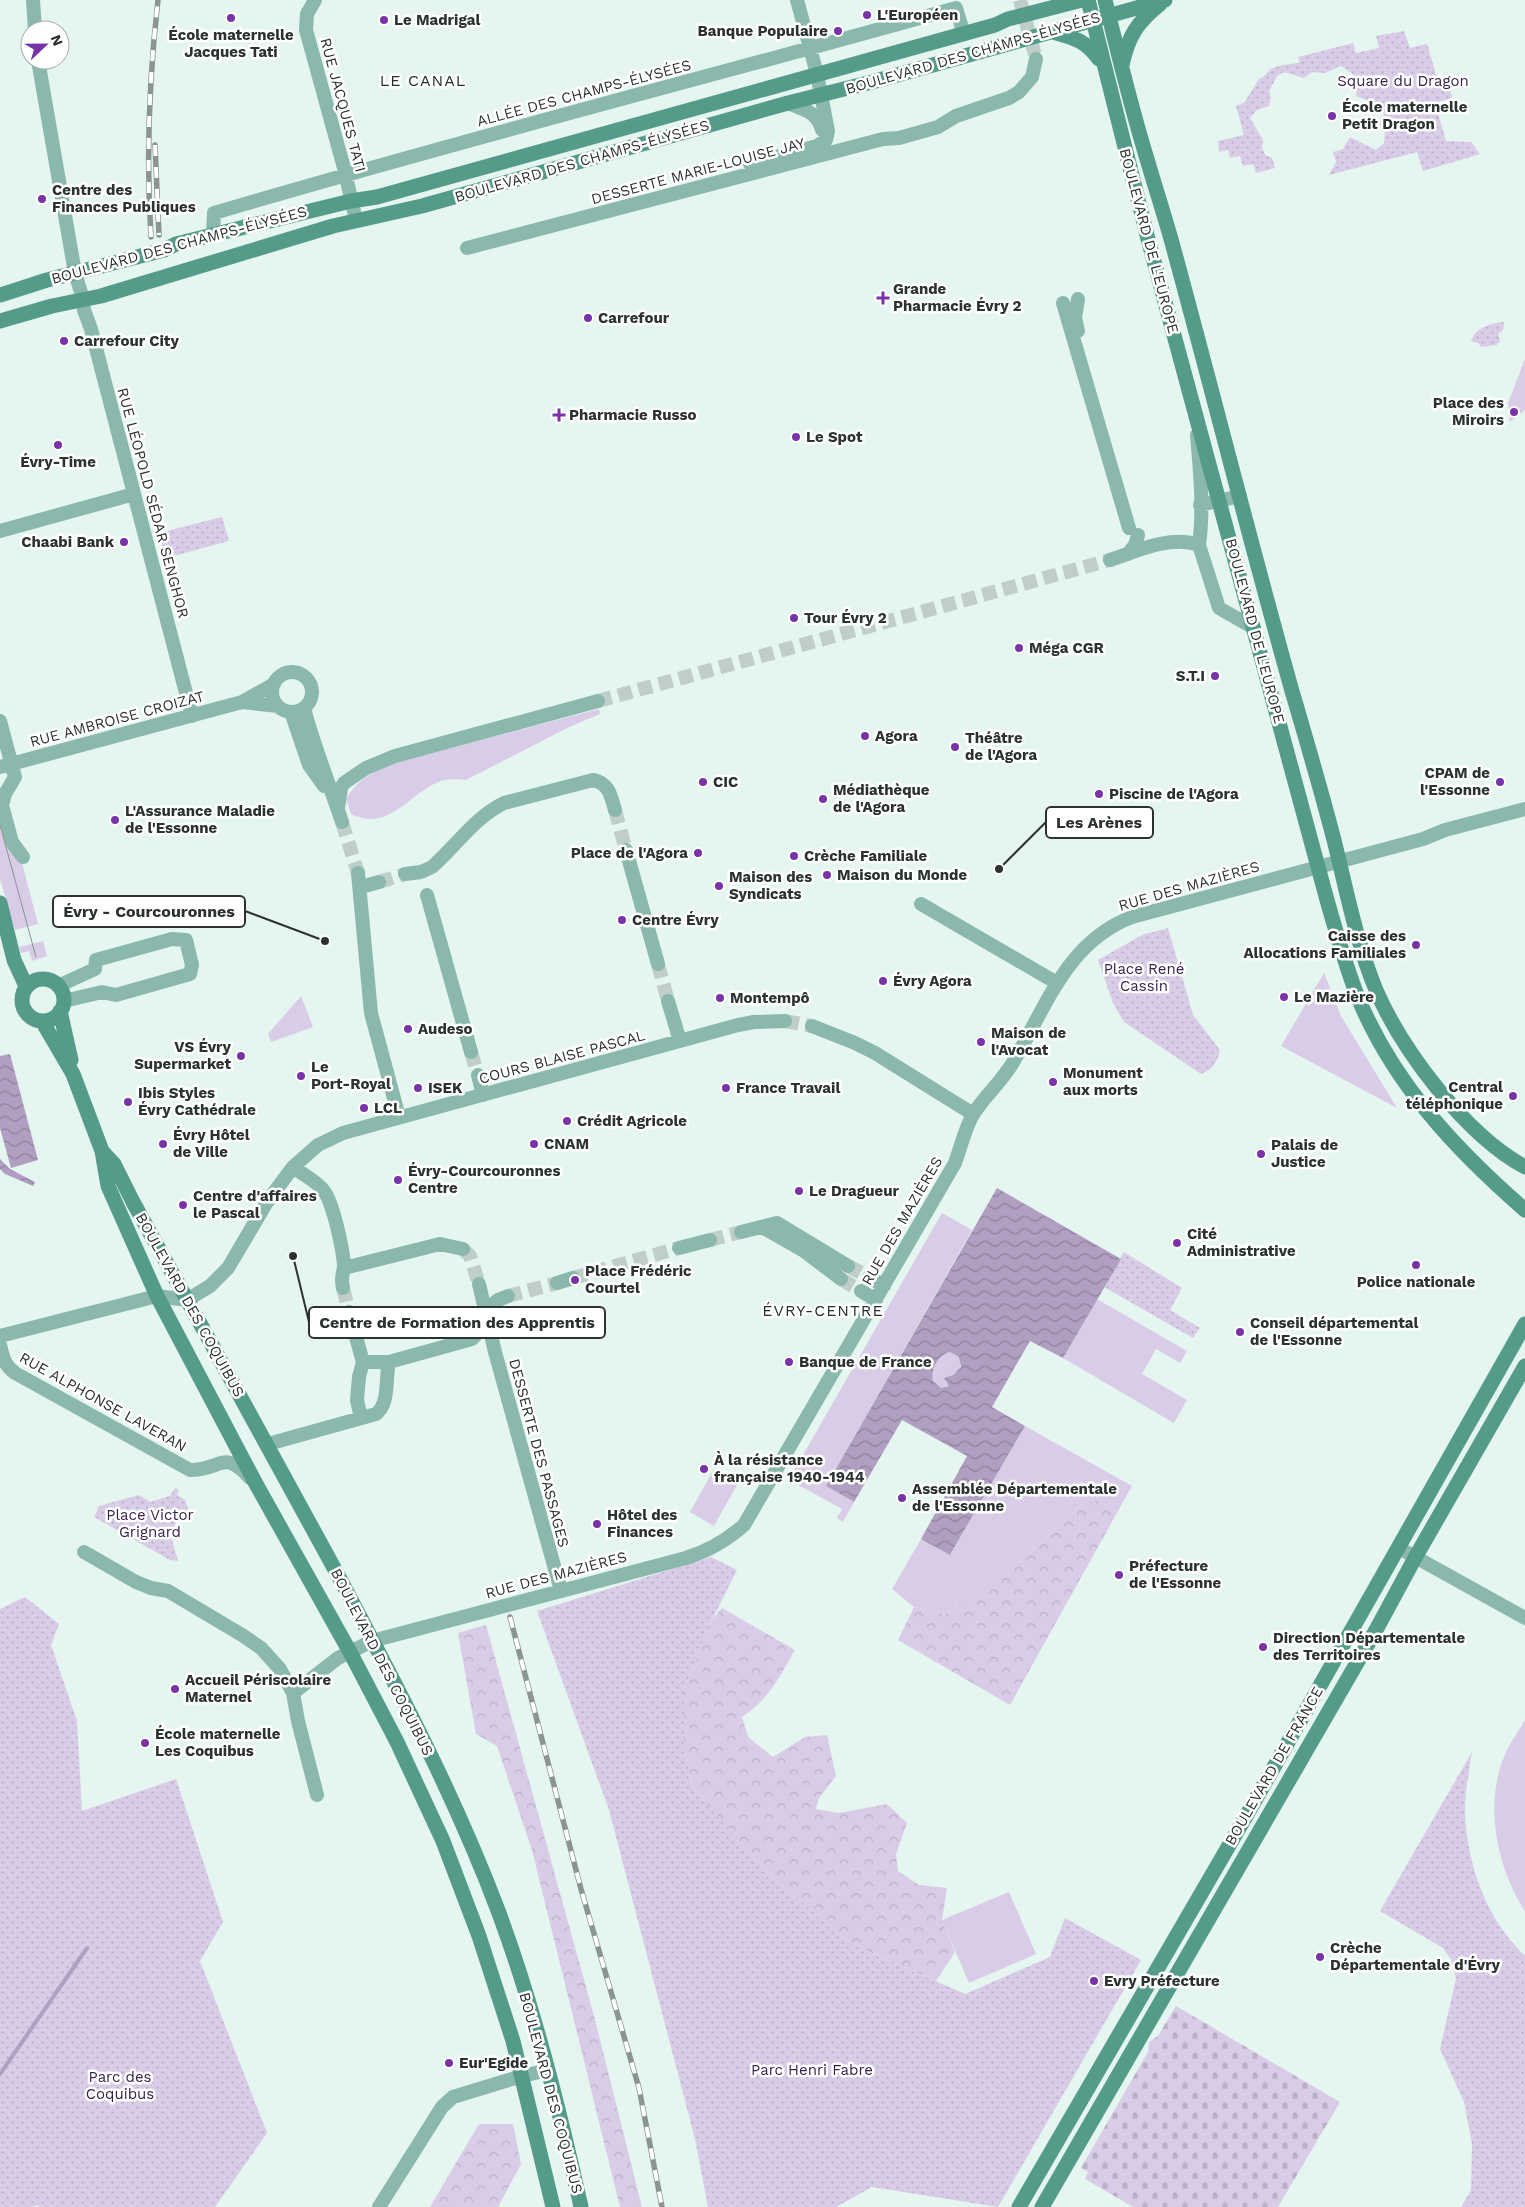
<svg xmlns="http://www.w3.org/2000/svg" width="1525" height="2207" viewBox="0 0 1525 2207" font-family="'Work Sans',sans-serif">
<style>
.grass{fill:#d9cce7}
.forest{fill:url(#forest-crowns)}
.cemetery{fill:url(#cemetery-stones)}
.park{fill:url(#park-dots)}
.water{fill:url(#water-waves);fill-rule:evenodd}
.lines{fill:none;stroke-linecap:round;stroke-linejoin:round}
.stream{stroke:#b09fc1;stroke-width:4}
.minor-tunnel{stroke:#c0ceca;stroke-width:14;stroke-dasharray:14 7;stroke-linecap:butt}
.minor{stroke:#8bb8ac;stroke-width:14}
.secondary{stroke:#559b8a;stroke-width:15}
.tram{stroke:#8a9591;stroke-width:1}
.rail-casing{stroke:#8a9591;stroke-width:5.5}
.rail{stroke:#fff;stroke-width:4;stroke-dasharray:11;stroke-linecap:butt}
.poi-dot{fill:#7733a7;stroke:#fff;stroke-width:2}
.labels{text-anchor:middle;stroke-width:5;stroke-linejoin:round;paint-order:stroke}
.poi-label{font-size:15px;font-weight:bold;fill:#2c3230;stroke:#fff;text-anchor:start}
.street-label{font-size:15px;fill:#2c3230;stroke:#fff}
.park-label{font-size:15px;fill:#3b234f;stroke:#fff}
.neighbourhood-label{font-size:16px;letter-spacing:1px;fill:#23302c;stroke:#fff}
.leader{fill:none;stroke:#2c3230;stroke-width:2}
.callout-dot{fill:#2c3230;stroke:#fff;stroke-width:2}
.callout{fill:#fff;stroke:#2c3230;stroke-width:2}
.callout-label{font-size:16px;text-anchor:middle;font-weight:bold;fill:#2c3230}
</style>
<defs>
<pattern id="forest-crowns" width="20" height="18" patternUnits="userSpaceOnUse" patternTransform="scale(1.25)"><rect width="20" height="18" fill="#d9cce7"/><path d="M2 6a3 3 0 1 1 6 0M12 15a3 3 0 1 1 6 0" fill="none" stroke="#bab0c6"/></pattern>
<pattern id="cemetery-stones" width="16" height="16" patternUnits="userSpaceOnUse" patternTransform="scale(1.25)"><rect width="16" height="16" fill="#d9cce7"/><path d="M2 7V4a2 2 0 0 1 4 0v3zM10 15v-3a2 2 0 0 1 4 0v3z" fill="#bab0c6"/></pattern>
<pattern id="park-dots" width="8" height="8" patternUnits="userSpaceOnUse" patternTransform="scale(1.25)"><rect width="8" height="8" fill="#d9cce7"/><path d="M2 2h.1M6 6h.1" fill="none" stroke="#bab0c6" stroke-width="1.8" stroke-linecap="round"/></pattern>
<pattern id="water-waves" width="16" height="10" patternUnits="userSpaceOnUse" patternTransform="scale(1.25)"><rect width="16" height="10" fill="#b09fc1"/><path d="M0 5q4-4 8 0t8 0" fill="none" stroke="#8f829d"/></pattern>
</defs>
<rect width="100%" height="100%" fill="#e5f5f0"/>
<path class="grass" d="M1525,359v51l-15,12 -2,-19z
M599,709l1,5 -31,13 -103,53c-9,-1 -22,-2 -30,3 -29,14 -49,49 -85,31l-5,-15c16,-25 28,-27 55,-38z
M0,810l21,49 17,65 -23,6 -15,-51z
M43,941l4,15 -15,5 -3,-10 -8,2 -2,-6z
M1324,973l17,43 56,92 -116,-62z
M301,996l12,31 -42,15 -3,-8z
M942,1213l30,17 -146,256 28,16 -11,20 -6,-4 5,-9 -49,-27 -2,2 -3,-3z
M1097,1299l90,52 -7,12 -24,-14 -14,25 45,26 -13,23 -111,-65z
M950,1352l9,5c5,14 -5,16 -14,23l4,6 -8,2 -9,-7c-2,-12 6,-26 18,-29z
M1025,1426l107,60 -14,25 -22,-11 -15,5 -51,48 -85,61 -31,-7 -22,-18 29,-50 30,15z
M714,1469l24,14 -24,43 -24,-14z
M1525,1720v191c-28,-43 -41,-106 -21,-154 5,-13 14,-25 21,-37z
M1009,1892l27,62 -67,29 -27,-63z"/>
<path class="forest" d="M1096,1500l22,11 -108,194 -112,-65 16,-33 31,7 85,-61 51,-48z
M722,1608l73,42c-16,28 -26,49 -53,67l6,20 25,20 32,-20 22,-2 9,41 -17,22 -3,11 23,4 48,-9 20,19 -11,31 2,17 21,14 28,3 -5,32 13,32 -19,29 -82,-36 -86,-71 -76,-88 -8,-38v-58l28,-70z
M486,1625l108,391 48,191h-22l-88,-357 -35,-104 -21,-12 -18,-101z
M479,2124h34l8,40 -23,43h-68z"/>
<path class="cemetery" d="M1176,2006l164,96 -62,105h-145l-48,-28 3,-7 -7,-4 67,-116 1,-10 9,-6z"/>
<path class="park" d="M1404,31l6,17 17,-4 11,37 10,-2 4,19 -17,5 11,38 25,1 9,12 -57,17 -6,-19 -88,23 7,-13 -3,-10 10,-3 7,-12 26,13 8,-7 1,-11 -7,-9 6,-8 -2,-9 -26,-10 1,-10 -5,-1 1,-11 -12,-8 -16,7 -13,-1 -8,6 -20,-6 -7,4 -8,15 2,7 -2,8 -12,4 -7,8 13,22 -1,7 3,8 7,3 3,10 -19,5 -3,-9 -10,2 -3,-10 -10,2 -2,-8 -9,2 -1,-11 26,-6 -8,-29 8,-3 15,-24c7,-3 7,-6 12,-10 8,-5 20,-4 29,-7l-2,-5 55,-14 3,10 23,-5 -3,-12z
M1504,322l-1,8 -5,4 2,7 -3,4 -16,2 -3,-4 -7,-2c4,-13 20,-18 33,-19z
M222,517l7,24 -63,17 -7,-25z
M1168,928l25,87 27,35c-2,12 -8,20 -19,24l-77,-52 -11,-19 -15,-43 44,-25z
M1124,1252l58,36 -12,22 30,18 -7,10 -89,-51z
M175,1488l4,2 -2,5 8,5 5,15 -7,-4 -13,22 8,28 -8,-1 -76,-43 5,-11 40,-11 11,7 20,-6z
M711,1557l26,13 -25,50 -28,70v58l8,38 76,88 86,71 111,49 85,-37 15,-39 76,42 -143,247 -126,-20 -36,20h-128l-13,-68 -86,-329 -72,-199z
M25,1597l34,27 -8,21 26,76 5,90 94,-32 47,143 -23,39 67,172 -52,74h-177l1,-2 -8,2h-31v-598z
M1472,1752c-3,19 -7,38 -7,57 1,54 21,110 60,147v251h-64l10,-17 1,-46 -8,-42 -24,-53 16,-70 -4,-18 -9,-13 -63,-37z"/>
<path class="water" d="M10,1054l28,106 -27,8 -11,-40v-72z
M0,1159l10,10 25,13 -2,4 -28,-12 -5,-5z
M997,1188l124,71 -58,99 -33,-17 -38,66 33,19 -75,129 -29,-16 46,-83 -65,-36 -48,82 -28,-16zM950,1352l9,5 2,10 -8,8 -9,3 5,8 -8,2 -8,-7c-3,-12 5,-26 17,-29z"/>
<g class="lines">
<path class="stream" d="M0,2074l87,-126"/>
<path class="minor-tunnel" d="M1020,0l16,59
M598,701l512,-141
M615,810l11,40
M342,822l16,51
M379,882l26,-8
M658,964l10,37
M785,1021l27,5
M471,1052l7,23
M710,1240l31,-8
M463,1249l7,7 9,28
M848,1266l21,11
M573,1278l106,-30
M841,1279l20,12
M343,1288l6,24
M508,1296l49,-13"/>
<path class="minor" d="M33,0l2,30
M315,0l-8,14 -1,16 38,138 12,52
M38,60l37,213 8,26 1,11 7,19 101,387
M788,103c16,7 29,8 34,27
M750,164l67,-18 9,-6 2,-9 -11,-57 -20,-74
M213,234l1,-21c246,-73 495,-136 742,-205l8,26
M467,248l416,-109 16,-1 39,-11 18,-11 53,-18 10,-6 13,-15 4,-18
M1078,299l-3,19 3,13
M1063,303l66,225
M1197,435c3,36 7,74 2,110
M1200,505l40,-9
M0,531l134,-37
M1128,554l7,-9 3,-10
M1110,560c27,-9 61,-25 89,-15l20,63 35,20
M272 692a20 20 0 1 1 40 0a20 20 0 1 1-40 0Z
M242,702l36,4
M304,708c10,39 25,75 38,114
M291,712l18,53 15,21
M0,721l15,56 -10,17 -3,11 10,37 11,15
M0,767l242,-65 32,-18
M338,808l3,-20 3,-5 22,-15 29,-12 203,-55
M626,850l32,114
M358,873l13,140 28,104
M405,874l16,-2 11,-5c24,-21 43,-50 72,-64l89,-23c16,3 18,16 22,30
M361,887l18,-5
M427,895l44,157
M921,904l136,79
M58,986l37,-17 1,-9 76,-21 14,1 6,25 -2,9 -74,21 -14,-3 -38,9
M668,1001l12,40
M812,1026l43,17 20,10 98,61
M478,1075l5,20
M293,1167c9,7 24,14 31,24 9,12 19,58 20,74 0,9 -4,10 -1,23
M762,1227l42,24 37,28
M741,1232l36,-9 71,43
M679,1248l31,-8
M344,1268l96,-24 23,5
M869,1277l15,9
M557,1283l16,-5
M479,1284l16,68 66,239
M861,1291l15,9
M349,1312l14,50 -4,15 -2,23 4,18
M485,1312l13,-12 10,-4
M0,1336l157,-40 30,4 23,-14 18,-18 39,-66 26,-35 25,-22 25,-12 395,-108 16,-3 31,-1
M0,1345c3,12 4,20 15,28l175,97c32,0 33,-22 60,8
M363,1362h26l83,-23 15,-16
M268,1444l108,-30c14,-11 9,-35 13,-52
M1399,1548l126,70
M84,1552l52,30 15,6 17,3 74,44 19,13 19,21 13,24 5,28 19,74
M293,1693l45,-35 34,-17 314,-83c22,-7 40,-17 58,-33l211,-362c6,-16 10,-36 19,-50 11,-17 27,-31 38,-49 34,-56 54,-122 120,-147l291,-78 22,-9 80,-21
M379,2207l63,-100 11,-10 69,-21 26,-6"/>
<path class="secondary" d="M1088,0l60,239 179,661c9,32 18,64 30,95 35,87 98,154 168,215
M1105,0c13,53 26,107 42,159 9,31 19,61 27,91 40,147 77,295 118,441 15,51 30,102 43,153 12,49 22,100 41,146 27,62 90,145 149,177
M1053,32c21,6 32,8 46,27
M1122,65c6,-28 15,-43 38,-61
M0,295l47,-15 117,-30 12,-6 175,-43 26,-4 618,-172 13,-6 74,-19
M0,321l52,-15 49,-10 232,-70 89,-20 366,-103 84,-21 293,-82
M0,903l14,57 12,26
M22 1000a21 21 0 1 1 42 0a21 21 0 1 1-42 0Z
M60,1011l11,49
M42,1021l31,53 29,77 6,35 49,110 99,188 94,168 47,90 46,99 36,95 34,105 40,166
M102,1151l12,13 19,38c69,125 138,249 206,375 58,109 116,219 160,336 35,95 60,195 82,294
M1019,2207l226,-389 280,-494
M1042,2207l334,-577 40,-74 109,-190"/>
<path class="tram" d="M0,825l36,132"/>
<defs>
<path id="rail" d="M155,145l4,90
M151,237c-5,-79 -2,-158 7,-237
M510,1617l71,272 58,199 23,119"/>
</defs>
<use href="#rail" class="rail-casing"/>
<use href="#rail" class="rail"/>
</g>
<g class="poi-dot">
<circle cx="867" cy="15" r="5"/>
<circle cx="231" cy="18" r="5"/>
<circle cx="384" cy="20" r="5"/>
<circle cx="838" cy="31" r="5"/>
<circle cx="1332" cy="116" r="5"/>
<circle cx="42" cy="199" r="5"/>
<path d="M880.5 290.5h5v5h5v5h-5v5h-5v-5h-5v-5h5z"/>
<circle cx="588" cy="318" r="5"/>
<circle cx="64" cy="341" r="5"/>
<circle cx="1514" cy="412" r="5"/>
<path d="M556.5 407.5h5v5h5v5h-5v5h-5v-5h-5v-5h5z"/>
<circle cx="796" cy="437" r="5"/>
<circle cx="58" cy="445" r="5"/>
<circle cx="124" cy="542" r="5"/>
<circle cx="794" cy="618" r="5"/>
<circle cx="1019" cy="648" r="5"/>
<circle cx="1215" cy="676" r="5"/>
<circle cx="865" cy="736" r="5"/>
<circle cx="955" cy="747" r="5"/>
<circle cx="703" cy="782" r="5"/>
<circle cx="1500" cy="782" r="5"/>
<circle cx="1099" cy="794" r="5"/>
<circle cx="823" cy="799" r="5"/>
<circle cx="115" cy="820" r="5"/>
<circle cx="698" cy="853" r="5"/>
<circle cx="794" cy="856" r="5"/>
<circle cx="827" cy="875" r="5"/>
<circle cx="719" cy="886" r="5"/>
<circle cx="622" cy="920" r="5"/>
<circle cx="1416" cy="945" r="5"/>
<circle cx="883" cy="981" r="5"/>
<circle cx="1284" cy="997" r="5"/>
<circle cx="720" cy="998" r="5"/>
<circle cx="408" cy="1029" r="5"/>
<circle cx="981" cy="1042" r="5"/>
<circle cx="241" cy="1056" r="5"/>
<circle cx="301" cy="1076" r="5"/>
<circle cx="1053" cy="1082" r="5"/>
<circle cx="418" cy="1088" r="5"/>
<circle cx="726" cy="1088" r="5"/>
<circle cx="1513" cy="1096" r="5"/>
<circle cx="128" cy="1102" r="5"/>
<circle cx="364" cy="1108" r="5"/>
<circle cx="567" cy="1121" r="5"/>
<circle cx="163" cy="1144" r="5"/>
<circle cx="534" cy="1144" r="5"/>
<circle cx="1261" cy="1154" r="5"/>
<circle cx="398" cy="1180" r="5"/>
<circle cx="799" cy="1191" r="5"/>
<circle cx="183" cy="1205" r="5"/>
<circle cx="1177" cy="1243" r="5"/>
<circle cx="1416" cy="1265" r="5"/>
<circle cx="575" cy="1280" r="5"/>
<circle cx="1240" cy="1332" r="5"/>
<circle cx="789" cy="1362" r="5"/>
<circle cx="704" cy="1469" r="5"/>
<circle cx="902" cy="1498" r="5"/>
<circle cx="597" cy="1524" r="5"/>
<circle cx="1119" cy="1575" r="5"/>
<circle cx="1263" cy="1647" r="5"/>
<circle cx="175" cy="1689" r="5"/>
<circle cx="145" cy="1743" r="5"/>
<circle cx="1320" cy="1957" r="5"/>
<circle cx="1094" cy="1981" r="5"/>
<circle cx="449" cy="2063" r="5"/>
</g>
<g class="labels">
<g class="poi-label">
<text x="877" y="20">L'Européen</text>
<text x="394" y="25">Le Madrigal</text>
<text x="828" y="36" text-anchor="end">Banque Populaire</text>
<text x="231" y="40" text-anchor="middle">École maternelle<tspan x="231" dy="17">Jacques Tati</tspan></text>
<text x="1342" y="112">École maternelle<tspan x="1342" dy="17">Petit Dragon</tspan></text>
<text x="52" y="195">Centre des<tspan x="52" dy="17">Finances Publiques</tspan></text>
<text x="893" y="294">Grande<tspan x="893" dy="17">Pharmacie Évry 2</tspan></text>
<text x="598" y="323">Carrefour</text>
<text x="74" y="346">Carrefour City</text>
<text x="1504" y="408" text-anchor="end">Place des<tspan x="1504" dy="17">Miroirs</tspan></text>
<text x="569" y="420">Pharmacie Russo</text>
<text x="806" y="442">Le Spot</text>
<text x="58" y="467" text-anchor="middle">Évry-Time</text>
<text x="114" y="547" text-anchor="end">Chaabi Bank</text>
<text x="804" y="623">Tour Évry 2</text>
<text x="1029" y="653">Méga CGR</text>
<text x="1205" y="681" text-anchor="end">S.T.I</text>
<text x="875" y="741">Agora</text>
<text x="965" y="743">Théâtre<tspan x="965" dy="17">de l'Agora</tspan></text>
<text x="1490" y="778" text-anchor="end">CPAM de<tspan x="1490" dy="17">l'Essonne</tspan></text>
<text x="713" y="787">CIC</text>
<text x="833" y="795">Médiathèque<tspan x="833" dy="17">de l'Agora</tspan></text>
<text x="1109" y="799">Piscine de l'Agora</text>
<text x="125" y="816">L'Assurance Maladie<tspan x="125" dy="17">de l'Essonne</tspan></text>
<text x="688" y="858" text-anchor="end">Place de l'Agora</text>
<text x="804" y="861">Crèche Familiale</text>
<text x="837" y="880">Maison du Monde</text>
<text x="729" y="882">Maison des<tspan x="729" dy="17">Syndicats</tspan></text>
<text x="632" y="925">Centre Évry</text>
<text x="1406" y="941" text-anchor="end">Caisse des<tspan x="1406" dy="17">Allocations Familiales</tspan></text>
<text x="893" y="986">Évry Agora</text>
<text x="1294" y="1002">Le Mazière</text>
<text x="730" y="1003">Montempô</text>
<text x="418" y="1034">Audeso</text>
<text x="991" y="1038">Maison de<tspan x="991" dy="17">l'Avocat</tspan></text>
<text x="231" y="1052" text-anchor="end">VS Évry<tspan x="231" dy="17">Supermarket</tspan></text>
<text x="311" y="1072">Le<tspan x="311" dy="17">Port-Royal</tspan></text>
<text x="1063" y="1078">Monument<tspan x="1063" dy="17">aux morts</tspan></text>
<text x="1503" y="1092" text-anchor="end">Central<tspan x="1503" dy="17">téléphonique</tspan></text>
<text x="428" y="1093">ISEK</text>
<text x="736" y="1093">France Travail</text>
<text x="138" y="1098">Ibis Styles<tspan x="138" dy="17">Évry Cathédrale</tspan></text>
<text x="374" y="1113">LCL</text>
<text x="577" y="1126">Crédit Agricole</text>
<text x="173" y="1140">Évry Hôtel<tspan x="173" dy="17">de Ville</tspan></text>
<text x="544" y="1149">CNAM</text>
<text x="1271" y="1150">Palais de<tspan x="1271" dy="17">Justice</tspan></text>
<text x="408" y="1176">Évry-Courcouronnes<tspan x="408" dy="17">Centre</tspan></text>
<text x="809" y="1196">Le Dragueur</text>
<text x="193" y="1201">Centre d'affaires<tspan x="193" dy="17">le Pascal</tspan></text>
<text x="1187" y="1239">Cité<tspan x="1187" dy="17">Administrative</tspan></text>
<text x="585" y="1276">Place Frédéric<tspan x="585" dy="17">Courtel</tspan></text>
<text x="1416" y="1287" text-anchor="middle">Police nationale</text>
<text x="1250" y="1328">Conseil départemental<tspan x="1250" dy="17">de l'Essonne</tspan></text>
<text x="799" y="1367">Banque de France</text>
<text x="714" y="1465">À la résistance<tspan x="714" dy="17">française 1940-1944</tspan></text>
<text x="912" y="1494">Assemblée Départementale<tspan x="912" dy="17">de l'Essonne</tspan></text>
<text x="607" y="1520">Hôtel des<tspan x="607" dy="17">Finances</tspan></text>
<text x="1129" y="1571">Préfecture<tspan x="1129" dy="17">de l'Essonne</tspan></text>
<text x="1273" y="1643">Direction Départementale<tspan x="1273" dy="17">des Territoires</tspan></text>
<text x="185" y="1685">Accueil Périscolaire<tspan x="185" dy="17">Maternel</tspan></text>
<text x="155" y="1739">École maternelle<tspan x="155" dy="17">Les Coquibus</tspan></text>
<text x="1330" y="1953">Crèche<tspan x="1330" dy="17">Départementale d'Évry</tspan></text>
<text x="1104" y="1986">Evry Préfecture</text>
<text x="459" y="2068">Eur'Egide</text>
</g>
<g class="street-label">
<text transform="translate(973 53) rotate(-16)" y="5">BOULEVARD DES CHAMPS-ÉLYSÉES</text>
<text transform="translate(584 93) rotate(-15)" y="5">ALLÉE DES CHAMPS-ÉLYSÉES</text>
<text transform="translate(343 105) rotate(75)" y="5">RUE JACQUES TATI</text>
<text transform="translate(582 161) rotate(-16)" y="5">BOULEVARD DES CHAMPS-ÉLYSÉES</text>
<text transform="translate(698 171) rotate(-15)" y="5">DESSERTE MARIE-LOUISE JAY</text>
<text transform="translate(1149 241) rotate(75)" y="5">BOULEVARD DE L'EUROPE</text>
<text transform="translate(179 245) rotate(-15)" y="5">BOULEVARD DES CHAMPS-ÉLYSÉES</text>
<text transform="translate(153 503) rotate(75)" y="5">RUE LÉOPOLD SÉDAR SENGHOR</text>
<text transform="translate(1255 631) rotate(75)" y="5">BOULEVARD DE L'EUROPE</text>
<text transform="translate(117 719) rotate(-15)" y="5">RUE AMBROISE CROIZAT</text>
<text transform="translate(1189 886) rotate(-16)" y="5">RUE DES MAZIÈRES</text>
<text transform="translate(562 1057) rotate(-15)" y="5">COURS BLAISE PASCAL</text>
<text transform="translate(902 1221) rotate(-60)" y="5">RUE DES MAZIÈRES</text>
<text transform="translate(190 1305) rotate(61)" y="5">BOULEVARD DES COQUIBUS</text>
<text transform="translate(103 1402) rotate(29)" y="5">RUE ALPHONSE LAVERAN</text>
<text transform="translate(539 1453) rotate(75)" y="5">DESSERTE DES PASSAGES</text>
<text transform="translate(556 1575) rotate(-15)" y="5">RUE DES MAZIÈRES</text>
<text transform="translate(382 1662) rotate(63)" y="5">BOULEVARD DES COQUIBUS</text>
<text transform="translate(1274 1766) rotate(-60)" y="5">BOULEVARD DE FRANCE</text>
<text transform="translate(551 2093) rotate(75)" y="5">BOULEVARD DES COQUIBUS</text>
</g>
<g class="park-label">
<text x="1403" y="86">Square du Dragon</text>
<text x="1144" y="974">Place René<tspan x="1144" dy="17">Cassin</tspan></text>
<text x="150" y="1520">Place Victor<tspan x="150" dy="17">Grignard</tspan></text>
<text x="812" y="2075">Parc Henri Fabre</text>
<text x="120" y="2082">Parc des<tspan x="120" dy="17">Coquibus</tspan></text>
</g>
<g class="neighbourhood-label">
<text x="423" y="86">LE CANAL</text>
<text x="823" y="1316">ÉVRY-CENTRE</text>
</g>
</g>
<path class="leader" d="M999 869L1046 822M325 941L245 911M293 1256L309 1322"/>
<g class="callout-dot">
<circle cx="999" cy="869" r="5"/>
<circle cx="325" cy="941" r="5"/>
<circle cx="293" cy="1256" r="5"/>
</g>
<g class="callout">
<rect x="1046" y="807" width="107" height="31" rx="5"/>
<rect x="53" y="896" width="192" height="31" rx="5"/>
<rect x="309" y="1307" width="296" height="31" rx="5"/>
</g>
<g class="callout-label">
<text x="1099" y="828">Les Arènes</text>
<text x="149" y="917">Évry - Courcouronnes</text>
<text x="457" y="1328">Centre de Formation des Apprentis</text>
</g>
<g transform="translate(45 45) rotate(68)"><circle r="24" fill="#ffffff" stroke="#abadac"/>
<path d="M0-4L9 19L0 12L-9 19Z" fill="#7733a7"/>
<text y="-8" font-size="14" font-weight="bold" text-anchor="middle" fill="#2c3230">N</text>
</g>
</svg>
